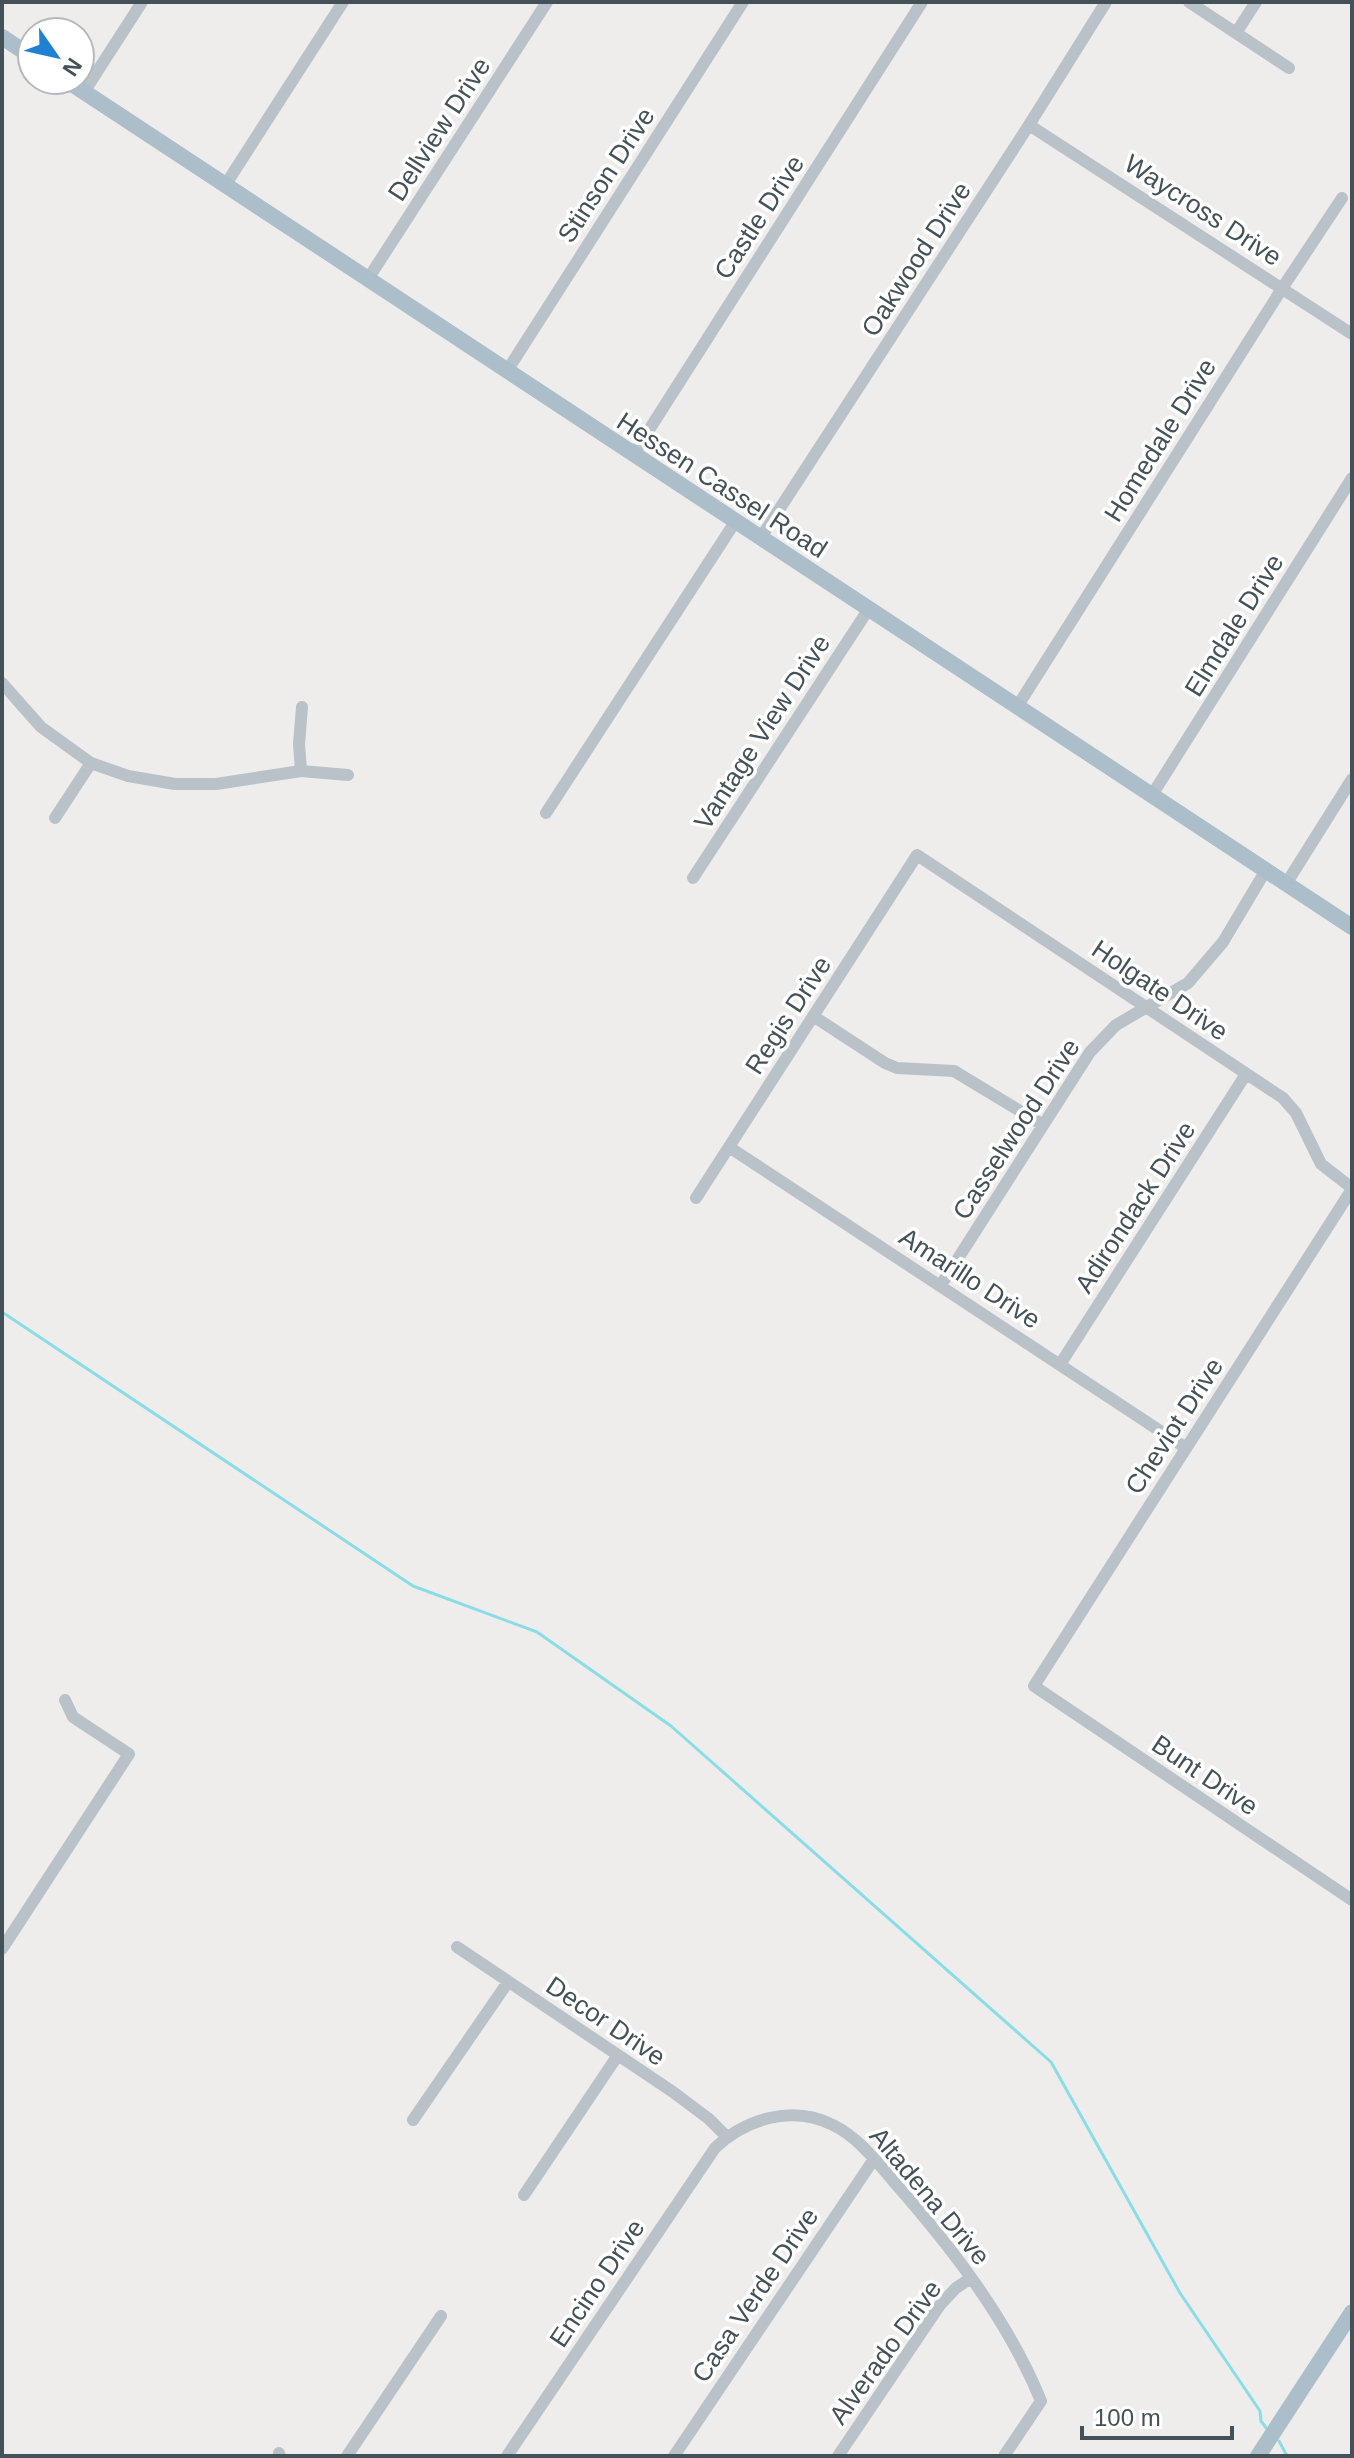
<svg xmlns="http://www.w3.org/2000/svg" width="1354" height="2458" viewBox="0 0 1354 2458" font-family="Helvetica,sans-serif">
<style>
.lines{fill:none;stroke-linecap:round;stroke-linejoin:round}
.stream{stroke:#89dde7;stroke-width:3}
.minor{stroke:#b8c2c8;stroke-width:12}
.major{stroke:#acbeca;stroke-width:16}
.labels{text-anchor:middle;stroke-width:7;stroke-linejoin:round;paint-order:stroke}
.street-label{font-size:26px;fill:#455158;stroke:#fff}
</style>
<rect width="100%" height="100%" fill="#efecec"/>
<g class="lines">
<path class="stream" d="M2,1312l411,274 124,46 134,94 380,336 129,231 80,118 1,10 6,8
M1279,2441l8,15"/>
<path class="minor" d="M1189,2l100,66
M1236,33l20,-31
M84,92l58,-90
M1029,125l323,209
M226,184l117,-182
M368,279l179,-277
M507,371l236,-369
M633,455l289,-453
M760,539l269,-414 77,-123
M2,683l39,44 50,36 37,13 47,8h41l85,-13 47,4
M1017,707l266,-420 59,-89
M301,771l-2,-27 3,-37
M1152,795l200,-317
M546,813l189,-291
M55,818l36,-55
M693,878l175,-268
M1286,884l66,-105
M813,1016l72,47 12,5 57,3 89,54
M729,1147l457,301
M1352,1189l-318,497 318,214
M696,1198l221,-343 366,243 13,15 25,51 31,24
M941,1285l149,-233 26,-27 72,-42 35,-41 43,-72
M1061,1363l185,-289
M457,1947l216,145 36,27 18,18
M2,1949l127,-195 -56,-37 -8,-17
M413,2120l95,-138
M524,2195l94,-140
M279,2453l1,3
M347,2456l94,-140
M507,2456l208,-308c31,-30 78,-43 118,-23 25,12 44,37 62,58 57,65 113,137 146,218l-37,55
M674,2456l200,-297
M838,2456l102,-151 16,-17 15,-10"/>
<path class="major" d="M2,37l30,20
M66,80l1286,847
M1258,2456l94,-144"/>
</g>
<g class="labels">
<g class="street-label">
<text transform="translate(439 129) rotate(-57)" y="9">Dellview Drive</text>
<text transform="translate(606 175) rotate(-57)" y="9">Stinson Drive</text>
<text transform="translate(1203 210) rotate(33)" y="9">Waycross Drive</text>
<text transform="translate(759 217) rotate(-57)" y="9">Castle Drive</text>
<text transform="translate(916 259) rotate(-57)" y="9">Oakwood Drive</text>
<text transform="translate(1160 440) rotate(-58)" y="9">Homedale Drive</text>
<text transform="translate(722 485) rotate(33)" y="9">Hessen Cassel Road</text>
<text transform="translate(1234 625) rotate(-58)" y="9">Elmdale Drive</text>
<text transform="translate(762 732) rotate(-57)" y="9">Vantage View Drive</text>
<text transform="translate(1160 990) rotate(34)" y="9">Holgate Drive</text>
<text transform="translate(788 1015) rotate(-57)" y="9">Regis Drive</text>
<text transform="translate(1016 1129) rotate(-57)" y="9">Casselwood Drive</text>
<text transform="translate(1135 1207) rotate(-57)" y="9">Adirondack Drive</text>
<text transform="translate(970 1278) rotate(33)" y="9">Amarillo Drive</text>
<text transform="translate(1174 1426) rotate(-57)" y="9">Cheviot Drive</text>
<text transform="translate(1205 1775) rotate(34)" y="9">Bunt Drive</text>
<text transform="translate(606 2021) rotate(34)" y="9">Decor Drive</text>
<text transform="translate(930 2196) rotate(50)" y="9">Altadena Drive</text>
<text transform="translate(597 2283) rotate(-56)" y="9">Encino Drive</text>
<text transform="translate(755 2295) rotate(-56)" y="9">Casa Verde Drive</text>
<text transform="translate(885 2352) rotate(-54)" y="9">Alverado Drive</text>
</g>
</g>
<rect width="1354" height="2458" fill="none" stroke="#455158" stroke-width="8"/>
<g transform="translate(56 56) rotate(124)"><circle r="38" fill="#ffffff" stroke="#b5b9bc" stroke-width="2"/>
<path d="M0-6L14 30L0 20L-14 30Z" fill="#2081d4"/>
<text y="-12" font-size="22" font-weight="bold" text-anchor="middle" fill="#455158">N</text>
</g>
<path d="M1082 2426v12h150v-12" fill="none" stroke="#455158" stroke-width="4"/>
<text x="1094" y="2426" font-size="24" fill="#455158" stroke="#ffffff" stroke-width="6" paint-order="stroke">100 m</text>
</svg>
